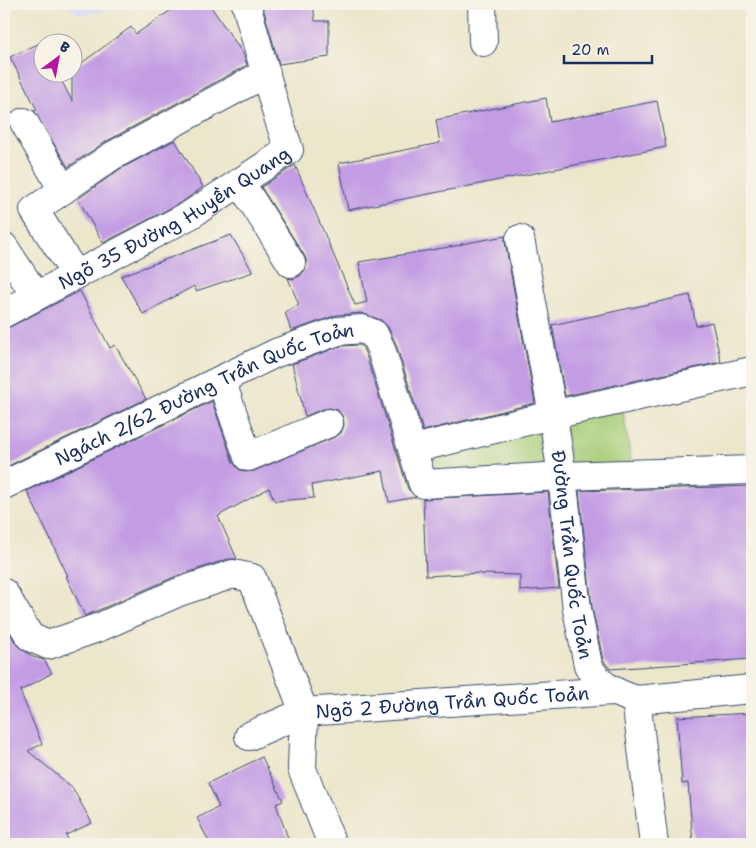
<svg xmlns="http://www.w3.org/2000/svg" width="756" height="848" viewBox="0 0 756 848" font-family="'Shantell Sans',sans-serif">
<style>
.built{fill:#d8d7f8}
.green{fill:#a6cc76;stroke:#607e6a}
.building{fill:#c39ce4}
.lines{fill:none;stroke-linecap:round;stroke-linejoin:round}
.minor-casing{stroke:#3a4a6e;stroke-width:30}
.minor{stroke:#fff;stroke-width:28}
.labels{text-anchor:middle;stroke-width:4.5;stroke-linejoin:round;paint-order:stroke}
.street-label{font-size:19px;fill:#1b2f5e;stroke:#f7f3e8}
</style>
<rect width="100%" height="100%" fill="#f7f3e8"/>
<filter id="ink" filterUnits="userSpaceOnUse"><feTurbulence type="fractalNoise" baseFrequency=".02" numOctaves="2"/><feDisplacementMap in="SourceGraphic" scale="10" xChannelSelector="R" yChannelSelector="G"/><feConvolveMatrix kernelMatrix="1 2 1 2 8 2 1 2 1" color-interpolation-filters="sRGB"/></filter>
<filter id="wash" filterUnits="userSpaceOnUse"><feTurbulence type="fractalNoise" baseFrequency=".0096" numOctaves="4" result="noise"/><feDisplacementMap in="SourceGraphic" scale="20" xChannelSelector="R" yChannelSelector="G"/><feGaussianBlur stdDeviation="1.12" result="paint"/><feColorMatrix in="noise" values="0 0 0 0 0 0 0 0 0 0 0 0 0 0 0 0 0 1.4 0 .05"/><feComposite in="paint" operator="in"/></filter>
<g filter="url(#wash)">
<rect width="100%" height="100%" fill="#ece6cb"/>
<path class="built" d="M66,4h74l-59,11 -13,-8z"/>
<path class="green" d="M622,404l10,62 -61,3 -8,-53z
M539,423l7,47 -110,8 -7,-30z"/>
<g id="blocks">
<path class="building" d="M180,4h29l35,51 3,10 -142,77 -37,25 -34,-56 3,-1 -27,-53 30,-14 2,4v25h15l15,29v-31l59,-43 5,7z
M262,4h51l2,17h14v36l-50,7z
M546,98l4,24 107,-21 9,46 -318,63 -9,-47 101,-20 -4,-23z
M175,140l28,47 -21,15 -79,41 -25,-44 42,-30z
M295,165l60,140 12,-3 -8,-40 102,-17v-1l44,-8v6l30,161 -112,28 -27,-87 -8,-17 -7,-7 -20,-7 -24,2 -46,16 -6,-19 14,-7 -11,-27 4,1 8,-3 5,-6 2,-8 -3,-7 -43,-68z
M231,235l22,37 -57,19 -2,-5 -51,28 -22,-38z
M80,291l30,57 5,-3 31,54 -142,69v-138z
M690,295l6,31 16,-4 9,40 -156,34 -13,-71z
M360,345l2,1 4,9 42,134 8,8 -27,5 -6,-31 -71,14 2,13 -39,3 -6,-13 -51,28 19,43h-9l-54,18 -89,39 -19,-40h2l-41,-85 185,-90 21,61 5,7 7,3 9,-1 81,-34 6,-4 3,-8 -1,-8 -5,-7 -8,-2 -7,1 -18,7 -13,-52 49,-18z
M752,486v173l-142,10 -7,-9 -11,-53 -13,-116z
M548,492l11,96 -39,3v-16l-40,-1v-1l-54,3 -3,-77z
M4,623l13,22 16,12 11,3 8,13 -32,18 22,53 -14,7 44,36 20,36 -26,12 4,9h-66z
M752,713v131h-59l-5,-61 -6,1 -5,-67z
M262,757l21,44 -7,3 14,40h-80l-13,-26 22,-11 -11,-24z"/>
</g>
</g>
<g filter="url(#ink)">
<use href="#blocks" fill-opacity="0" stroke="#3a4a6e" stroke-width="1"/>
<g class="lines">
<defs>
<g id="minor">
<path d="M482,4l1,38"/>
<path d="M24,122l39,68"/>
<path d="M240,182l51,81"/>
<path id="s1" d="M520,239l32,170 10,67 15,133 11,56c10,21 28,28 48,35l18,144"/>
<path d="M4,247l32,49"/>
<path d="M76,275l-42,-65 78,-54 154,-83"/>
<path id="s2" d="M4,313l186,-98 99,-65 -12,-36 -31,-110"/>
<path d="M221,380l27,77 81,-34"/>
<path d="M413,449l139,-34 200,-44"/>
<path id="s3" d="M4,485l272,-132 62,-22 24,-2 12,5 7,15 42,135 139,-8 190,-6"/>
<path id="s4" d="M4,593l26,44 18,8 52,-18 79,-35 54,-18 19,4 52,134 308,-21"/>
<path d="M636,700l116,-11"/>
<path d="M249,736l55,-24 -2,57 30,75"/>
</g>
</defs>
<use href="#minor" class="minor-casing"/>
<use href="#minor" class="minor"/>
</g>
</g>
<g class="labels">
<g class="street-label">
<text dy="7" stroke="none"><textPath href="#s2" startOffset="195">Ngõ 35 Đường Huyền Quang</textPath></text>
<text dy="7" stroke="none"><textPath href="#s3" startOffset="221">Ngách 2/62 Đường Trần Quốc Toản</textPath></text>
<text dy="7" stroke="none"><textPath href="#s1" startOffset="320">Đường Trần Quốc Toản</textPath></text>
<text dy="7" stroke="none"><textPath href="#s4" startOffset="581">Ngõ 2 Đường Trần Quốc Toản</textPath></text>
</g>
</g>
<rect width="756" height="848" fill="none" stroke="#f7f3e8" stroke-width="20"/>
<g transform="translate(58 58) rotate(32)"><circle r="24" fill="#f7f3e8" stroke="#9fa5b1"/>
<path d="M0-4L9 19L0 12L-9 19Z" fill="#b5179e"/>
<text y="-8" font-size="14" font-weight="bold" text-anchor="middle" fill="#1b2f5e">B</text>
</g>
<path d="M564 55v8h88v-8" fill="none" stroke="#1b2f5e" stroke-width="2.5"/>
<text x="571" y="55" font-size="15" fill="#1b2f5e" stroke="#f7f3e8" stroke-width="4" paint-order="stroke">20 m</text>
</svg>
